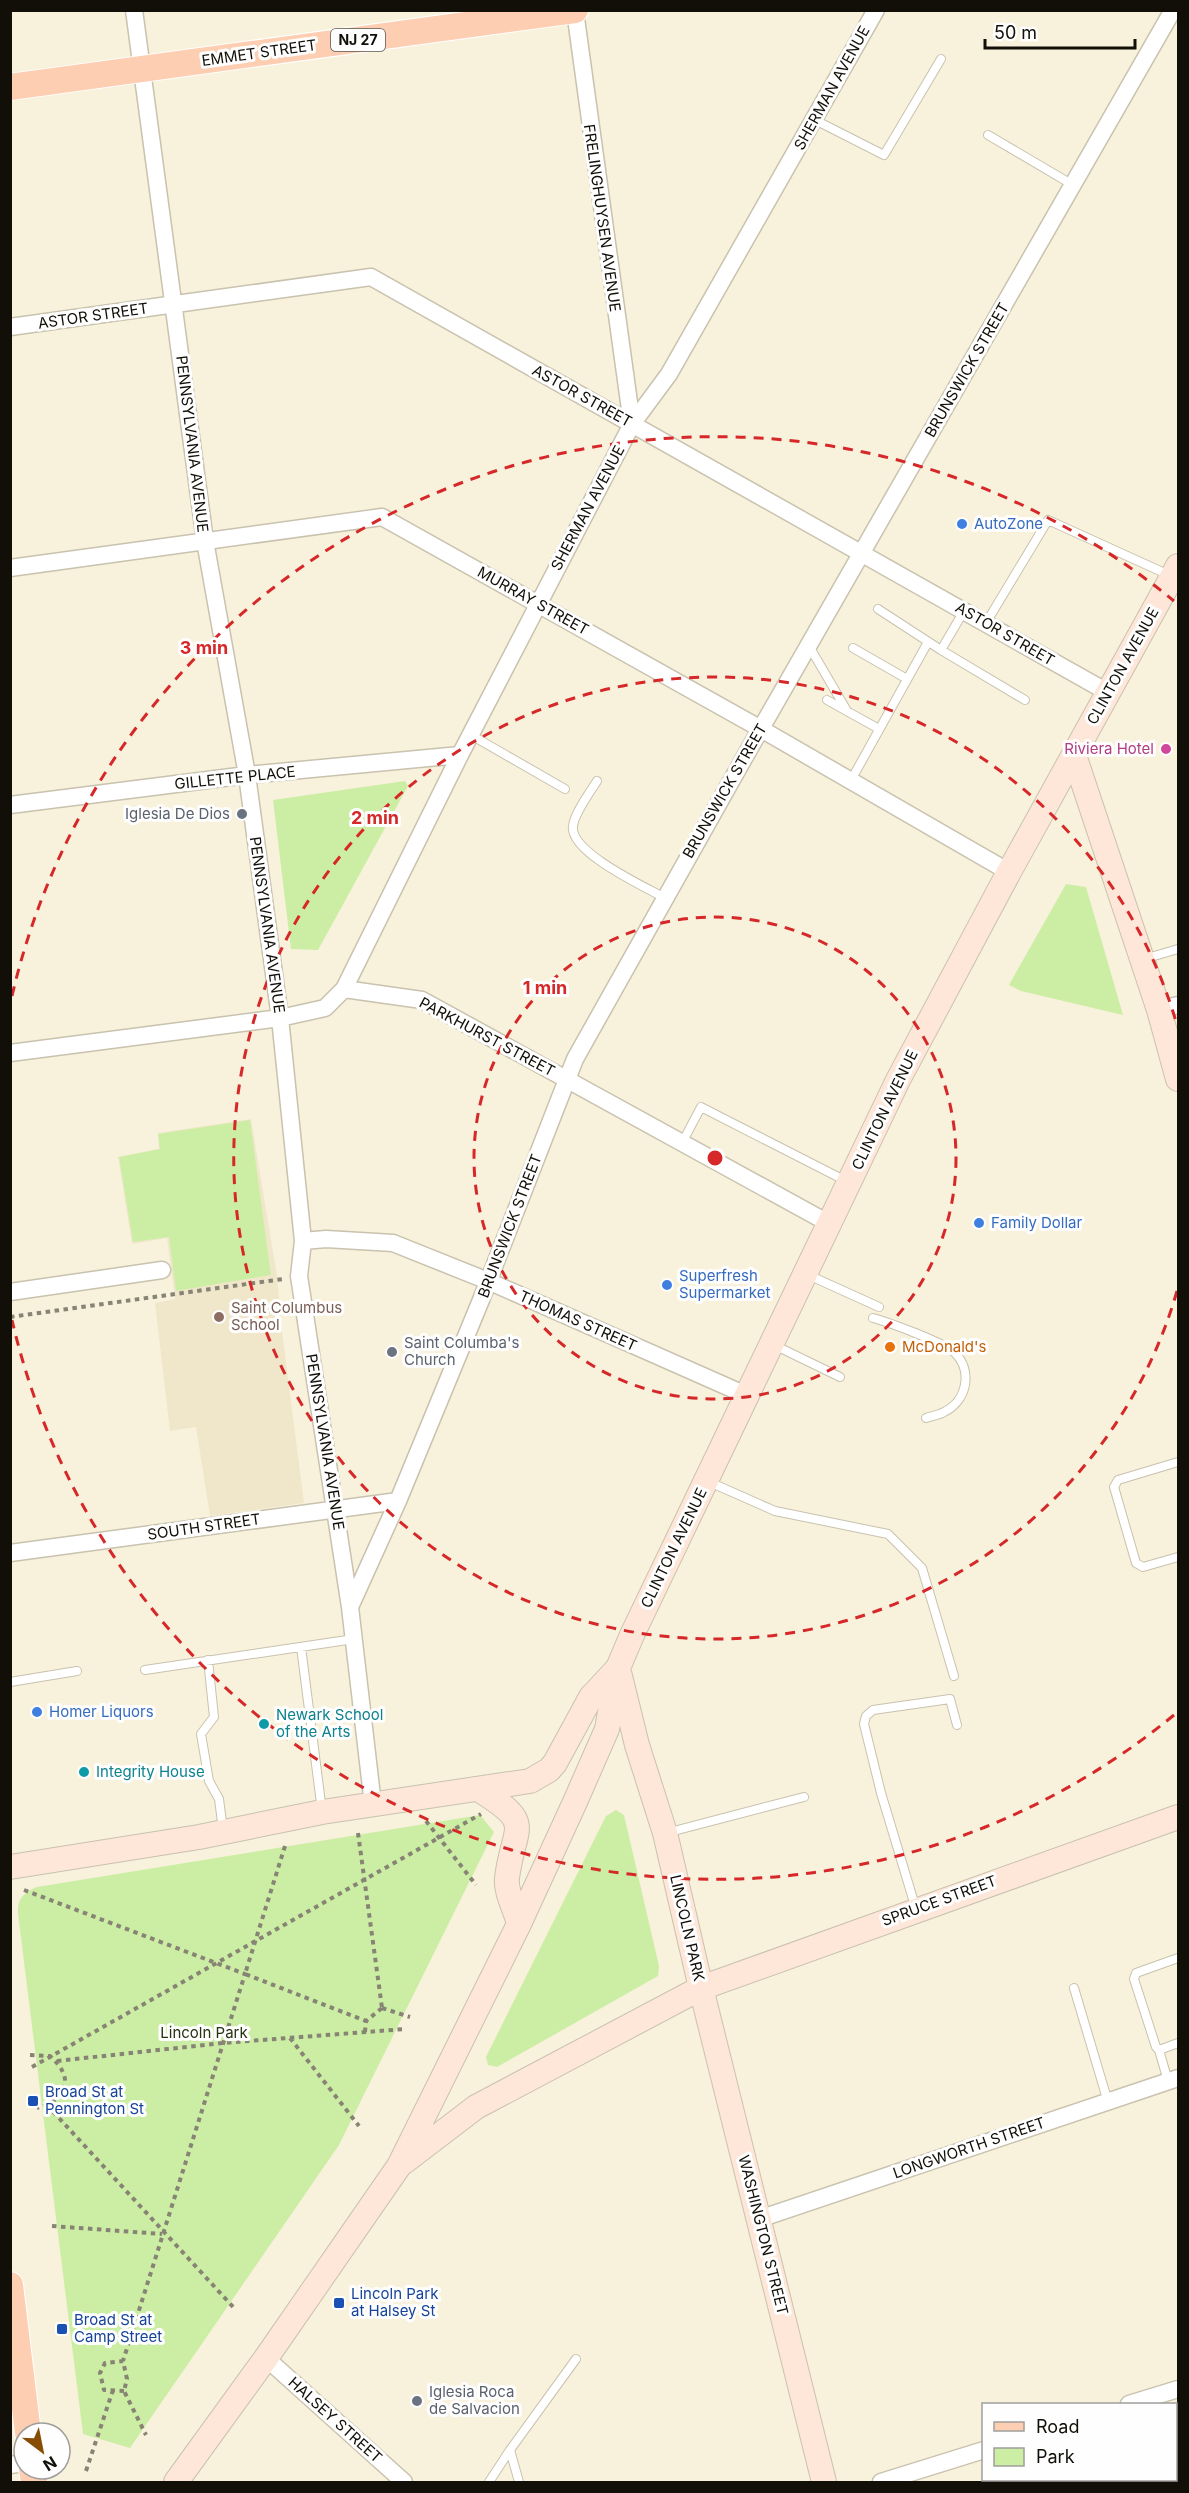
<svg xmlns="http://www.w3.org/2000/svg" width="1189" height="2493" viewBox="0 0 1189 2493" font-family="Inter,sans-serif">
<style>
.built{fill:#f0e7cb}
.green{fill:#cceea4}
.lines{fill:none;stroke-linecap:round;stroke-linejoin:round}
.lane-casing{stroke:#c8c2ae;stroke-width:10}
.street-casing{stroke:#c8c2ae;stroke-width:19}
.secondary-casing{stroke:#c8c2ae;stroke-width:26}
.primary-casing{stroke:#fff;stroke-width:28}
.path{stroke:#878375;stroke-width:4;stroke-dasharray:4.5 4.5;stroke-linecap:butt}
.lane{stroke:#fff;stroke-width:8}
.street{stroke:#fff;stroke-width:16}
.secondary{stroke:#fee6d8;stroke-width:24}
.primary{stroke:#fdceb1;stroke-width:26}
.ring{fill:none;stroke:#d62828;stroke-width:3;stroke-dasharray:10 8}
.shop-dot{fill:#3f7fe0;stroke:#fefefe;stroke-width:2}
.hotel-dot{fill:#d1479c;stroke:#fefefe;stroke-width:2}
.worship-dot{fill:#6b7280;stroke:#fefefe;stroke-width:2}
.education-dot{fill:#8d6e63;stroke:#fefefe;stroke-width:2}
.food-dot{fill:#e8710a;stroke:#fefefe;stroke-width:2}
.culture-dot{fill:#0f9aa8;stroke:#fefefe;stroke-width:2}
.transit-dot{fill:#1a4fb4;stroke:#fefefe;stroke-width:2}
.labels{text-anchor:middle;stroke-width:6;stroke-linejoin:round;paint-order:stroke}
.shield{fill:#fefefe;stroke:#585752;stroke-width:1.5}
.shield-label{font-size:14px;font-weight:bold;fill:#110f08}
.street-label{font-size:15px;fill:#110f08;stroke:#fefefe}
.shop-label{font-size:15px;fill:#366cbe;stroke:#fefefe;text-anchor:start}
.hotel-label{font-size:15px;fill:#b23c85;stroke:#fefefe;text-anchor:end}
.worship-label{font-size:15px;fill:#5b616d;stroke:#fefefe;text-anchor:start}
.education-label{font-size:15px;fill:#785e54;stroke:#fefefe;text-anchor:start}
.food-label{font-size:15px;fill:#c56008;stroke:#fefefe;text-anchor:start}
.culture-label{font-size:15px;fill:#0d838f;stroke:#fefefe;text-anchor:start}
.park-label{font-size:15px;fill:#253310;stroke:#fefefe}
.transit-label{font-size:15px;fill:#164399;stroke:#fefefe;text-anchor:start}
.centre{fill:#d62828;stroke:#fefefe;stroke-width:3}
.ring-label{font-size:18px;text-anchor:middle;font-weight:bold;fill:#d62828;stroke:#fefefe;stroke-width:6;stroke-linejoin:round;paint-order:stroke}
</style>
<rect width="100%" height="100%" fill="#f8f1dc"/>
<path class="built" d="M251,1119l26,157 5,55 22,172 -94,13 -14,-89 -26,4 -15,-128 20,-4 -8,-61 -35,6 -14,-87 41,-8 -1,-16z"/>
<path class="green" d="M405,781l3,5 -90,164 -27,-1 -18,-149z
M1066,884l20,3 37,128 -102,-24 -12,-6z
M250,1120l21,155 -95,16 -7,-54 -36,5 -14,-85 41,-8 -2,-15z
M616,1810l8,5 35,151 -1,10 -161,91 -9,-2 -2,-8 120,-241z
M480,1815l14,17 -155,313 -209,303 -47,-14 -65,-520c-1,-15 5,-21 19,-27z"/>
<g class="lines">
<defs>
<path id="lane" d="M815,120l69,35 57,-96
M988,135l85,50
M878,609l63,41 23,-39
M986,623l62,-103 121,55
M809,646l38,65
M853,648l54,31
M941,650l84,50
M827,700l52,29
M471,735l94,54
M597,781c-7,11 -23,33 -24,45 -4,26 72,61 92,72
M850,782l78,-140
M1144,959l34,-10
M682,1143l19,-36 145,74
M806,1274l73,33
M873,1318c15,4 72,25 82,35 18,18 12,48 -11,59 -5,3 -12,4 -18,6
M772,1344l68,33
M1178,1462l-60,18 -4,7 22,76 7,4 35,-10
M707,1481l68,30 113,23 34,34 32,108
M301,1647l21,164
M208,1660l6,57 -13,17 8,47 10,18 4,31
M145,1670l209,-31
M10,1682l67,-11
M666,1833l138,-36
M916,1909l-35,-116 -17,-69 2,-8 7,-6 77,-11 7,26
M1178,1958l-42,15 -2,6 22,68 3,3 19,-7
M1074,1988l34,114
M1159,2050l9,31
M489,2482l21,-32
M519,2482l-9,-32 66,-91"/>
<path id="street" d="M134,10l71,531 42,234 33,243 23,223 -4,35 51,331 23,198
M579,10l-4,1 57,413
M10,327l361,-50 738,416
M10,568l372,-51 379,212 248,143
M10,805l237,-30 213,-20
M344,989l78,11 408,224
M1159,1010l19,-5
M10,1053l270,-35 45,-10 19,-19 116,-234 172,-331 37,-50 207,-364
M303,1241l23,-2 67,4 95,38 258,114
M10,1292l152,-22
M10,1553l388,-52
M350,1607l48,-106 83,-201 94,-241 177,-315 421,-734
M759,2219l419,-141
M266,2358l138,124
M1129,2404l49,-15
M10,2465l14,-2
M881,2482l103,-32"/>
<path id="secondary" d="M1074,755l85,255 19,69
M620,1676l17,69 28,88 36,155 123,494
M478,1789c58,36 36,34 29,89 -2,13 9,33 12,46
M10,1867l189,-30 123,-25 208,-31 19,-11 6,-7 36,-66 27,-29
M404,2162l72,-55 225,-119 477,-171
M176,2482l90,-124 133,-192 120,-242 56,-122 32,-73 11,-61 14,-33 266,-555 111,-208 169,-306"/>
<path id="primary" d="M10,87l565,-77
M10,2285l18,148
M32,2469l2,13"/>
</defs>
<use href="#lane" class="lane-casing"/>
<use href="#street" class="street-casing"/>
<use href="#secondary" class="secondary-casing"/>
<use href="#primary" class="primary-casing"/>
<path class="path" d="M10,1317l273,-38
M426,1821l50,64
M358,1833l24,175
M285,1846l-40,128 121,47
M24,1890l221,84 -122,387
M382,2008l28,9
M365,2032l1,-11 16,-13
M290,2038l69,88
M30,2055l20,1c25,22 18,43 -13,52
M57,2061l166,-18 182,-14
M32,2067l449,-253
M47,2105l188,204
M52,2226l110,8
M124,2391l-20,-1 -4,-17 5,-10 18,-2 4,18 -3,12 22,44
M86,2471l27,-81"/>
<use href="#lane" class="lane"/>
<use href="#street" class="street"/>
<use href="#secondary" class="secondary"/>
<use href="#primary" class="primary"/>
</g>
<g class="ring">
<circle cx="715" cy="1158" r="241"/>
<path d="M1177 1291A481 481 0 1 1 1177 1025"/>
<path d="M1174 1715A722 722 0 0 1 12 1320M12 996A722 722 0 0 1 1174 601"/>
</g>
<g class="shop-dot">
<circle cx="962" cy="524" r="6"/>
<circle cx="979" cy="1223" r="6"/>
<circle cx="667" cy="1285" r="6"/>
<circle cx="37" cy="1712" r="6"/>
</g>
<circle class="hotel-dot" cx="1166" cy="749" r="6"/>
<g class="worship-dot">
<circle cx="242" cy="814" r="6"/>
<circle cx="392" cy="1352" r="6"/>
<circle cx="417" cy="2401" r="6"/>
</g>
<circle class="education-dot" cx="219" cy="1317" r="6"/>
<circle class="food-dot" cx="890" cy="1347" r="6"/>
<g class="culture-dot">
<circle cx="264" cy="1724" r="6"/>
<circle cx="84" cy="1772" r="6"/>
</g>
<g class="transit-dot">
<rect x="27" y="2095" width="12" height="12" rx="3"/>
<rect x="333" y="2297" width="12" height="12" rx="3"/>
<rect x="56" y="2323" width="12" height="12" rx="3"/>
</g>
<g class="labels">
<rect class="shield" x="331" y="29" width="54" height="22" rx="4.5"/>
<g class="shield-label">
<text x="358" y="45">NJ 27</text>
</g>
<g class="street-label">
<text transform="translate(259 53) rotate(-8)" y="5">EMMET STREET</text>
<text transform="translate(832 88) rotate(-61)" y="5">SHERMAN AVENUE</text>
<text transform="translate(602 218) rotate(82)" y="5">FRELINGHUYSEN AVENUE</text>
<text transform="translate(93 316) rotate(-8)" y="5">ASTOR STREET</text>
<text transform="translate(967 370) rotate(-60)" y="5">BRUNSWICK STREET</text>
<text transform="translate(582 396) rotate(29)" y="5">ASTOR STREET</text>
<text transform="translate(192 444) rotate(83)" y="5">PENNSYLVANIA AVENUE</text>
<text transform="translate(588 508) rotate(-62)" y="5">SHERMAN AVENUE</text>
<text transform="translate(533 601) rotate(29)" y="5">MURRAY STREET</text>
<text transform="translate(1005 634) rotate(30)" y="5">ASTOR STREET</text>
<text transform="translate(1123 666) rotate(-61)" y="5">CLINTON AVENUE</text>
<text transform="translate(235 778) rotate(-6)" y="5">GILLETTE PLACE</text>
<text transform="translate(725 791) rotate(-60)" y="5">BRUNSWICK STREET</text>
<text transform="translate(267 925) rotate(82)" y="5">PENNSYLVANIA AVENUE</text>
<text transform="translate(487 1037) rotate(28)" y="5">PARKHURST STREET</text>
<text transform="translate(885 1110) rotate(-64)" y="5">CLINTON AVENUE</text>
<text transform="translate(510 1226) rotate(-69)" y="5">BRUNSWICK STREET</text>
<text transform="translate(578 1321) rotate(24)" y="5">THOMAS STREET</text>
<text transform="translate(325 1442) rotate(81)" y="5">PENNSYLVANIA AVENUE</text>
<text transform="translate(204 1527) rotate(-8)" y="5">SOUTH STREET</text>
<text transform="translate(674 1548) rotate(-64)" y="5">CLINTON AVENUE</text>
<text transform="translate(939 1901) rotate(-20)" y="5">SPRUCE STREET</text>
<text transform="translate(687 1928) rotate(77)" y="5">LINCOLN PARK</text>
<text transform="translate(969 2148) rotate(-19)" y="5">LONGWORTH STREET</text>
<text transform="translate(763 2235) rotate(76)" y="5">WASHINGTON STREET</text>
<text transform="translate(335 2420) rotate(42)" y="5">HALSEY STREET</text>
</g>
<g class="shop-label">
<text x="974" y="529">AutoZone</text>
<text x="991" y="1228">Family Dollar</text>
<text x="679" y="1281">Superfresh<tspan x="679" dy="17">Supermarket</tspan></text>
<text x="49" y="1717">Homer Liquors</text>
</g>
<g class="hotel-label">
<text x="1154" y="754">Riviera Hotel</text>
</g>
<g class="worship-label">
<text x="230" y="819" text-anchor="end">Iglesia De Dios</text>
<text x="404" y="1348">Saint Columba's<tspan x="404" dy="17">Church</tspan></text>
<text x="429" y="2397">Iglesia Roca<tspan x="429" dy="17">de Salvacion</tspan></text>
</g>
<g class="education-label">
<text x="231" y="1313">Saint Columbus<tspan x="231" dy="17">School</tspan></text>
</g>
<g class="food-label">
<text x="902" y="1352">McDonald's</text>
</g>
<g class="culture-label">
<text x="276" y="1720">Newark School<tspan x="276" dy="17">of the Arts</tspan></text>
<text x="96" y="1777">Integrity House</text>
</g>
<g class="park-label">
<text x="204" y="2038">Lincoln Park</text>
</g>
<g class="transit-label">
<text x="45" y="2097">Broad St at<tspan x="45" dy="17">Pennington St</tspan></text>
<text x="351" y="2299">Lincoln Park<tspan x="351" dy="17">at Halsey St</tspan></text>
<text x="74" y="2325">Broad St at<tspan x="74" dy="17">Camp Street</tspan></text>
</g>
</g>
<circle cx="715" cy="1158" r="9" class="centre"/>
<g class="ring-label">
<text x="204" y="654">3 min</text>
<text x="375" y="824">2 min</text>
<text x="545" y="994">1 min</text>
</g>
<rect width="1189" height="2493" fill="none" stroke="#110f08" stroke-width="24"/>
<rect x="982" y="2403" width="195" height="78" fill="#fefefe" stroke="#9f9e9c" stroke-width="1.5"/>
<rect x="994" y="2422" width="30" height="9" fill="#fdceb1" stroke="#9f9e9c" stroke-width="1.5"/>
<text x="1036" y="2433" font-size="18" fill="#110f08">Road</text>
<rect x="994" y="2448" width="30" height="18" fill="#cceea4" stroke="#9f9e9c" stroke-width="1.5"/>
<text x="1036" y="2463" font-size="18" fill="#110f08">Park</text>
<g transform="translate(42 2451) rotate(148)"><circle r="28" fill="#fefefe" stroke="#9f9e9c" stroke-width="1.5"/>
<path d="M0-4.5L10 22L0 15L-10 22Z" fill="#884d05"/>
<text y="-9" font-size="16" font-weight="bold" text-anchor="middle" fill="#110f08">N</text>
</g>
<path d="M985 39v9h150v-9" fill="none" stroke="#110f08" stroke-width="3"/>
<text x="994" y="39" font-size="18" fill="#110f08" stroke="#fefefe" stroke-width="4.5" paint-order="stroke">50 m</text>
</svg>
